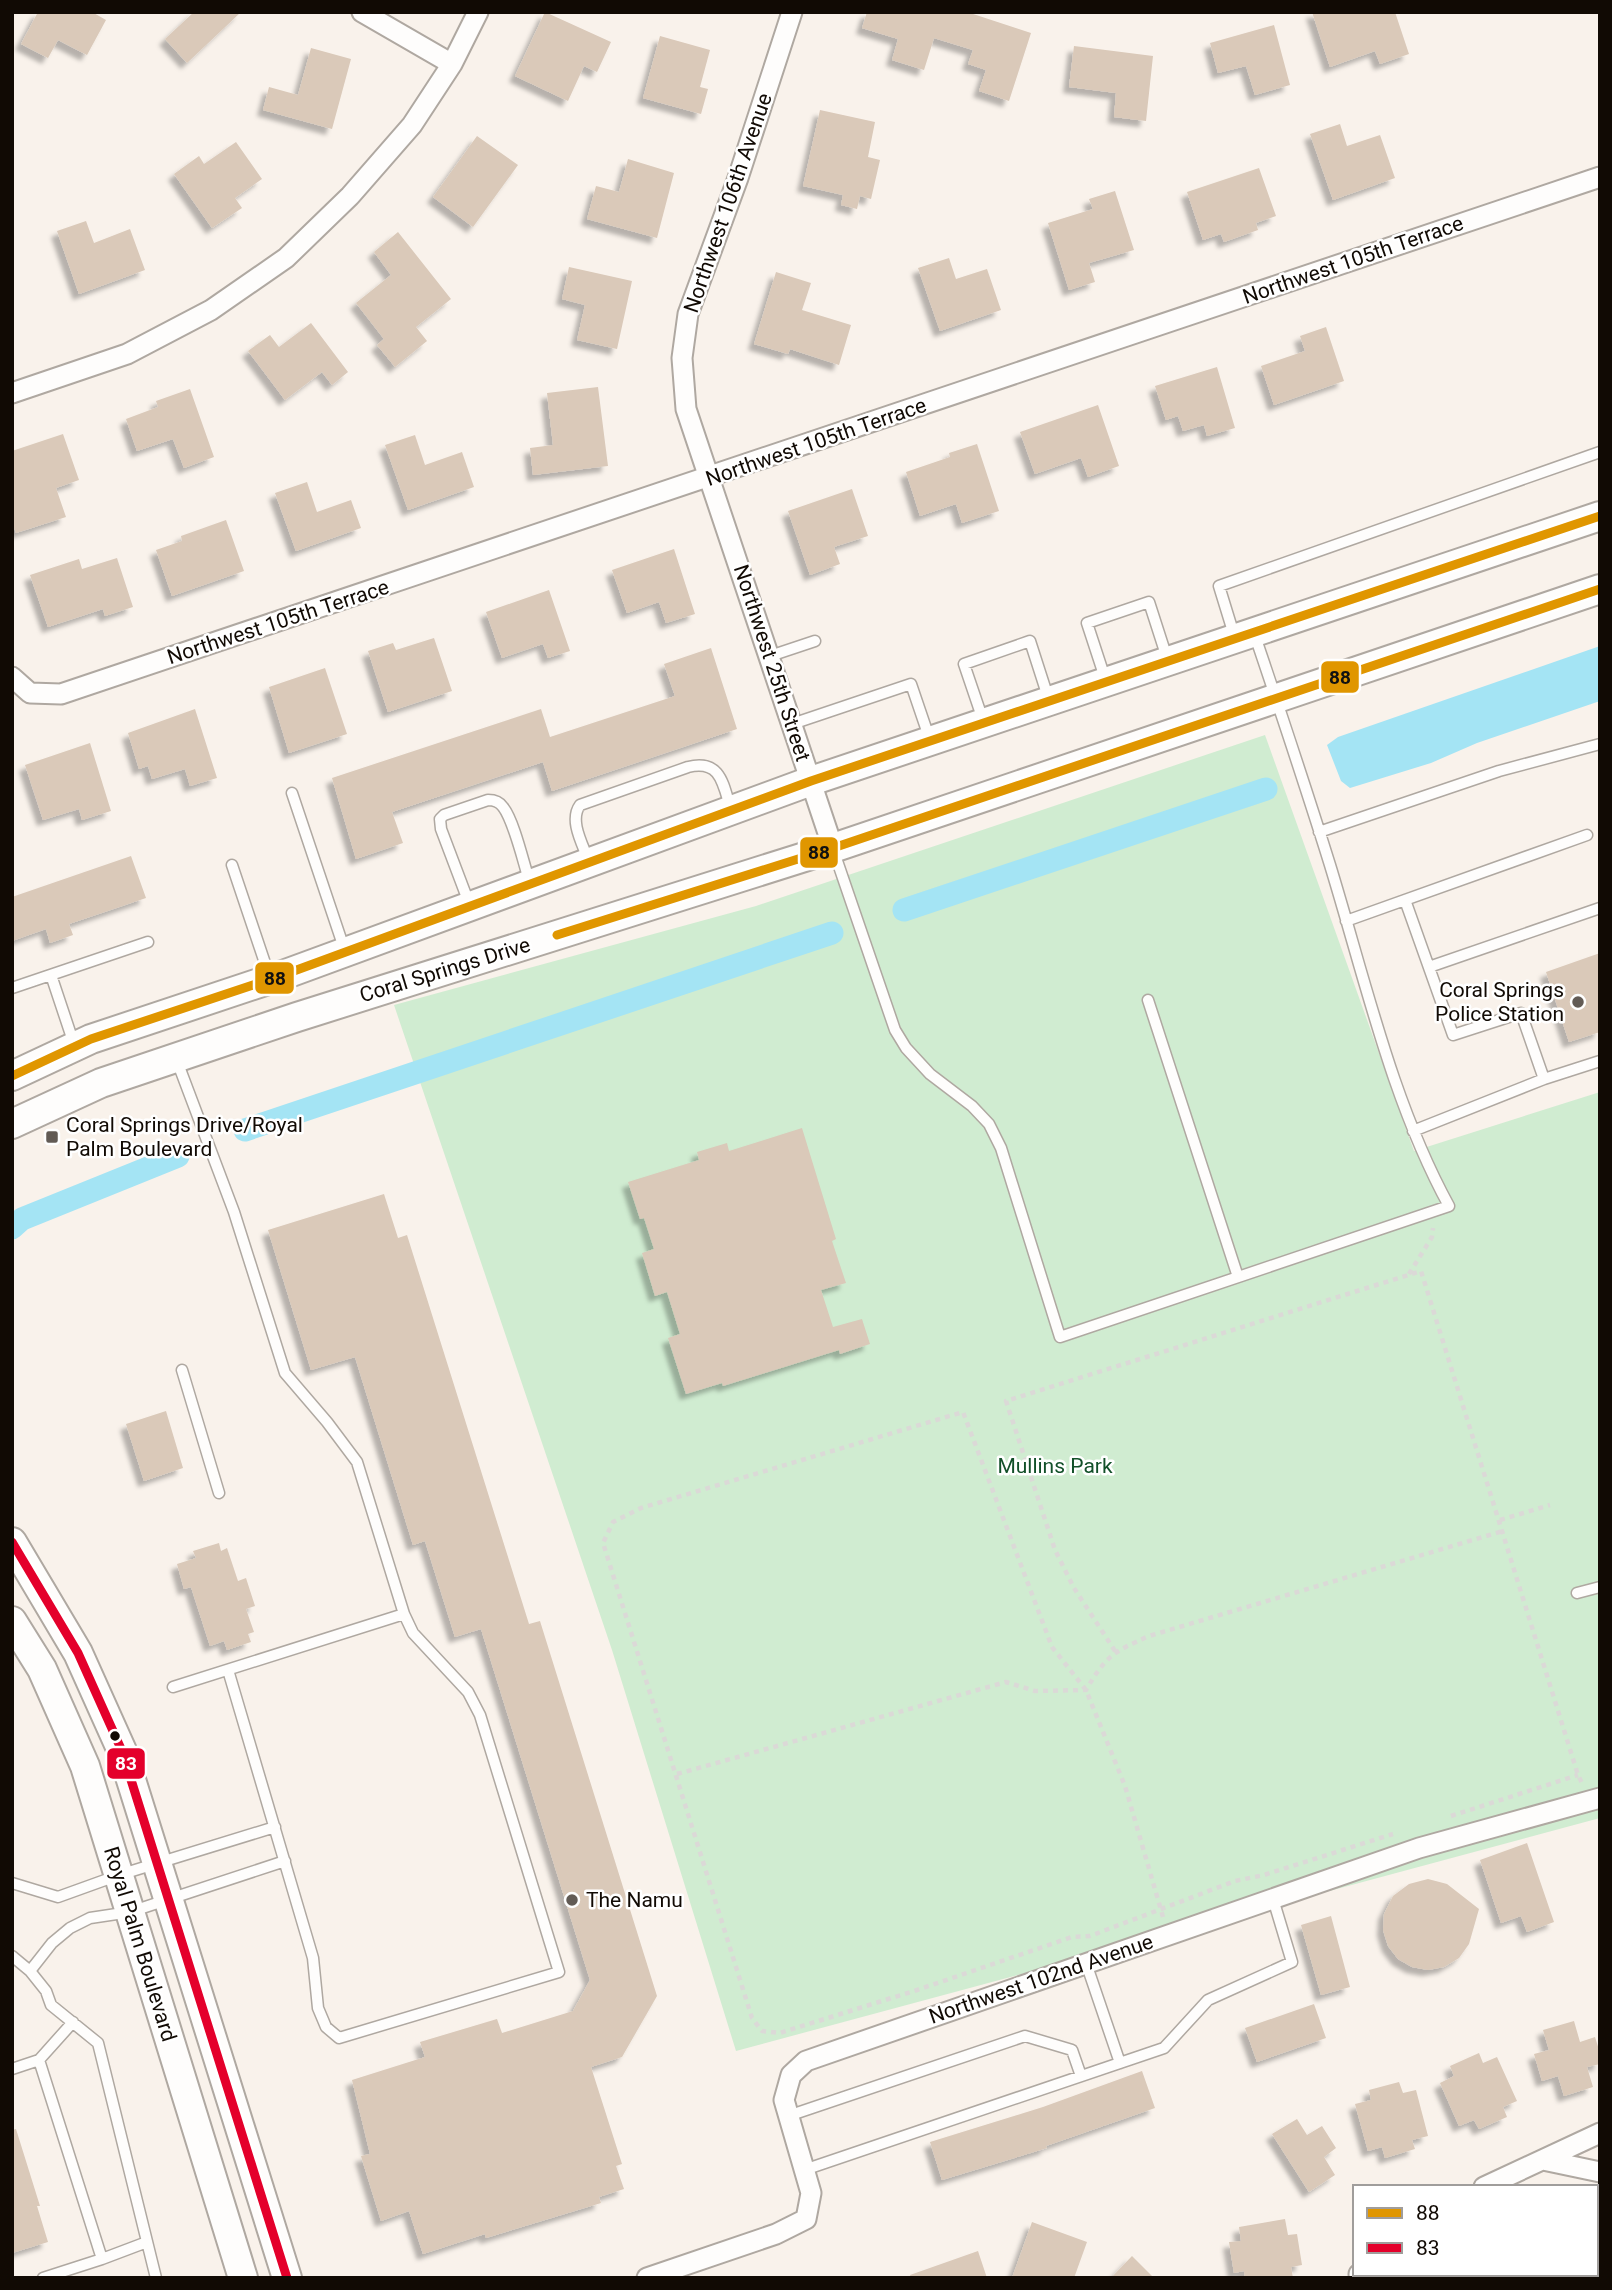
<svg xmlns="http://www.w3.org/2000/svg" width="1612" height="2290" viewBox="0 0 1612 2290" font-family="Roboto,sans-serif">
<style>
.green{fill:#d0ecd1}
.water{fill:#a4e4f4}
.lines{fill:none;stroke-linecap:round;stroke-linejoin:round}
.canal{stroke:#a4e4f4;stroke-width:23}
.building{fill:#dac9b9;filter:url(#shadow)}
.service-casing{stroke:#afa8a1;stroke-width:13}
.minor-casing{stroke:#afa8a1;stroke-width:23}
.secondary-casing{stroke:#afa8a1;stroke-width:32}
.path{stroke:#dbd9d7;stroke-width:4.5;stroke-dasharray:5 5;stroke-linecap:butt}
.service{stroke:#fefdfc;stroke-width:10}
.minor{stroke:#fefdfc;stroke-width:19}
.secondary{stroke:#fefdfc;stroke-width:28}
.bus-1-casing{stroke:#fff;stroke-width:14}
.bus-2-casing{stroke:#fff;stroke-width:14}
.bus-1{stroke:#e09600;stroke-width:9}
.bus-2{stroke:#e4002b;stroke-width:9}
.poi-dot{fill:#625b55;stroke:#fff;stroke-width:2.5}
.bus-dot{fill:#110a04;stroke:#fff;stroke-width:2.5}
.labels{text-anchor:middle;stroke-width:5;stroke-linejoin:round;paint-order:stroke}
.street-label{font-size:21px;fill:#110a04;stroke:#fff}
.poi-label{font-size:21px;fill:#110a04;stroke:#fff;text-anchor:start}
.park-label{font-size:21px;fill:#125029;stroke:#fff}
.line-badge{stroke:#fff;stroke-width:2.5}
.badge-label{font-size:19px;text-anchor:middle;font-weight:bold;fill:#fff}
.pale-badge-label{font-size:19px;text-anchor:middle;font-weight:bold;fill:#111}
</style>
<defs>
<filter id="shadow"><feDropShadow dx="-6" dy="6" stdDeviation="2" flood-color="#0004"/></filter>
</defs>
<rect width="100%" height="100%" fill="#f9f2eb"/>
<path class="green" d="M1265,735l149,416 186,-59v726l-864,233 -124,-401 -218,-645 362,-99z"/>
<path class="water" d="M1600,646v55l-123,42 -46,20 -81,25 -9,-7 -14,-36 11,-8z"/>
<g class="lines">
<path class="canal" d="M904,910l362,-121
M245,1130l587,-197
M12,1228l10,-9 156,-63"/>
</g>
<path class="building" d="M38,12h54l14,8 -19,35 -29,-15 -10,18 -27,-14z
M194,12h47l-54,51 -22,-24z
M545,12l66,30 -14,30 -13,-6 -16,35 -53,-25z
M867,12h100l64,21 -22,68 -30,-10 7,-21 -18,-6 5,-14 -39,-12 -10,32 -32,-10 6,-21 -36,-11z
M1312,12h83l14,42 -29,10 -5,-13 -45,16z
M1274,25l16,60 -35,10 -9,-29 -28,7 -8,-30z
M660,36l50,14 -10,37 8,2 -7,25 -58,-16z
M1074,46l79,10 -7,65 -32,-4 2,-24 -47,-6z
M311,48l40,11 -19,70 -69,-19 6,-23 29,8z
M820,110l55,12 -7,35 12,3 -9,39 -11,-3 -3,13 -16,-4 2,-10 -40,-9z
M1340,124l7,22 33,-11 15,43 -62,22 -23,-66z
M477,136l41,29 -45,62 -40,-30z
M236,142l26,37 -27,19 7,10 -30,20 -38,-54 25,-18 5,8z
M628,159l46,14 -17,65 -70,-19 9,-33 23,6z
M1259,168l17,48 -20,7 2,7 -34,12 -3,-8 -18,6 -16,-48z
M1115,191l19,59 -45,13 6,19 -26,8 -21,-67 45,-14 -4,-10z
M86,221l8,22 36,-14 15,41 -66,24 -22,-63z
M398,232l53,67 -35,28 11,14 -32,26 -18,-22 7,-6 -28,-36 35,-28 -17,-23z
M949,258l7,21 31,-10 14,41 -61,21 -22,-63z
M569,267l63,14 -15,68 -40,-9 8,-35 -23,-6z
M776,272l35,11 -9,27 49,15 -12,40 -49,-16 -2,5 -34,-10z
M311,323l37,49 -16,13 -10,-13 -37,28 -37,-49 22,-16 9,12z
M1326,327l18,54 -70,24 -13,-39 44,-15 -5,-15z
M1217,367l18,61 -28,8 -3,-11 -21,6 -5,-15 -12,4 -11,-34z
M598,387l10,79 -75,9 -3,-27 23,-3 -6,-52z
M190,389l24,68 -30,11 -11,-29 -36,12 -11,-32 32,-12 -2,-6z
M1098,405l21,61 -31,11 -7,-19 -46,16 -15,-42z
M63,434l16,46 -23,8 10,29 -50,16 -4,-11v-71z
M415,435l10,30 37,-13 12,35 -66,23 -23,-65z
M977,444l22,67 -37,12 -6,-19 -36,12 -14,-44 44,-15 -1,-4z
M307,482l10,30 34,-12 10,28 -65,23 -21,-58z
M852,489l16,47 -34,11 6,17 -30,11 -22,-64z
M226,520l18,51 -72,25 -16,-46 26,-9 -1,-5z
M674,549l21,65 -29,9 -7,-21 -32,11 -15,-43z
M117,558l16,49 -28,9 -2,-7 -55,18 -18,-52 49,-16 3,10z
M549,590l21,61 -22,7 -5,-14 -41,14 -16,-46z
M434,638l18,53 -64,21 -20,-61 25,-8 3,7z
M711,648l26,81 -185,62 -9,-29 -151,50 11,31 -47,16 -24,-81 209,-69 9,28 125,-41 -11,-32z
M325,668l22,66 -58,19 -20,-66z
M195,709l22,69 -27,8 -5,-17 -33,10 -4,-13 -9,3 -11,-36z
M90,743l21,68 -29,9 -3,-11 -36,11 -18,-55z
M131,856l15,42 -77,26 4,11 -23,8 -4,-14 -34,12v-44z
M1600,953v79l-31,10 -23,-70z
M802,1128l34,111 -4,2 14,42 -25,7 12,37 29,-8 8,25 -30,10 -1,-4 -116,36 -1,-3 -36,11 -18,-56 12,-4 -13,-42 -12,4 -13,-43 12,-4 -10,-31 -4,1 -12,-37 71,-22 -2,-8 30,-9 2,8z
M384,1194l14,44 9,-3 122,389 11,-3 117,375 -35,61 -31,10 31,97 -6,2 8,23 -25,8 2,6 -115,35 -1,-4 -62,20 -14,-43 -28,10 -20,-65 9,-2 -18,-74 73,-23 -5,-15 77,-23 5,14 71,-22 17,-31 -109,-351 -26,8 -30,-96 -12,4 -58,-188 -44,13 -43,-140z
M166,1411l17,57 -39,13 -18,-57z
M219,1543l2,8 6,-3 11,33 8,-3 9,28 -9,3 8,23 -6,2 3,8 -24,8 -3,-9 -14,5 -19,-59 -7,2 -7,-25 19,-6 -3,-7z
M1527,1843l27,79 -27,10 -6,-16 -20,7 -21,-63z
M1428,1879l19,5 32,25 -10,35 -10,14 -15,9 -16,3 -16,-3 -14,-8 -10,-13 -5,-16 1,-16 9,-18 16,-12z
M1331,1916l19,71 -29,8 -20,-70z
M1314,2004l12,34 -69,24 -12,-34z
M1574,2021l6,21 15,-5 5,16v11l-13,3 6,20 -29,9 -6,-20 -16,5 -8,-27 15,-4 -6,-20z
M1479,2053l4,10 14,-6 20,44 -14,6 4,10 -28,12 -5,-9 -15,6 -19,-43 14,-7 -4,-10z
M1142,2071l13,37 -109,38 1,2 -105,32 -12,-38 113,-35z
M1399,2082l4,11 13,-3 12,46 -16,4 3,9 -30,9 -3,-11 -14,4 -13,-47 16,-4 -2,-10z
M1297,2119l10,16 15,-9 14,22 -12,9 11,18 -26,17 -37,-58z
M16,2129l24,77h-3l11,36 -36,11v-123z
M1285,2219l3,16 9,-1 5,31 -11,2 2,11h-48l-1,-7 -10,2 -5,-31 12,-1 -2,-14z
M1032,2222l55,20 -13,36h-62z
M978,2251l9,27h-76l-1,-3z
M1132,2256l22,22h-43z"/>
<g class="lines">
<defs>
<path id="service" d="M1235,638l-16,-52 381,-134
M770,656l45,-15
M1105,678l-18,-55 62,-21 19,59
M983,720l-19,-56 66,-23 18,56
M792,724l119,-40 18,53
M292,793l52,155
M1319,832l180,-61 101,-27
M833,849l62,181 11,18 24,26 42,32 17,18 12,24 59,189 389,-131c-57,-104 -84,-227 -119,-341 -24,-77 -50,-155 -76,-232
M588,859c-6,-16 -19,-39 -8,-54l108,-38c33,-8 35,17 43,43
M232,865l38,113
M1405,900l48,135 68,-22 23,66 -131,52
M469,903l-28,-74 -1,-10 4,-4 44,-15c6,0 11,1 15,7 11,14 20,54 26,73
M1346,921l241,-86
M1429,967l171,-59
M51,975l23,69
M12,988l136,-46
M1148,1000l90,277
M177,1061l57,151 51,161 42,49 30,40 47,152 9,19 55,59 12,23 79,257 -220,66 -13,-11 -8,-19 -5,-50 -85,-288
M1544,1079l56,-18
M182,1370l37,123
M1577,1593l23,-6
M173,1687l231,-73
M12,1883l46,14 61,-22 156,-48
M12,1956l18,15 16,20 5,14 47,38 58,235
M1086,1963l34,100
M30,1971l22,-28 18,-15 20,-10 40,-6 155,-51
M39,2060l63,199
M12,2069l27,-9 34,-38
M788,2116l237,-80 47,14 9,26
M804,2170l360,-122 44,-48 84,-38 -19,-63
M43,2278l59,-19 45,-17"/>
<path id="minor" d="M362,12l90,52
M792,12l-54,166 -50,136 -6,44 4,51 147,439
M12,393l115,-39 84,-44 75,-52 64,-62 62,-71 40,-61 26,-52
M12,677l18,16 31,1 1539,-517
M1543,2160l57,12
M1484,2187l116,-54
M1359,2274l1,4
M647,2278l129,-44 30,-15 5,-26 -27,-93 7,-25 15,-14 613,-213 181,-50"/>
<path id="secondary" d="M12,1076l79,-37 192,-64 528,-194 789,-265
M12,1124l89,-41 196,-66 536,-169 767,-259
M12,1542l66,111 44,98 165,527
M12,1621l30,48 43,97 158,512"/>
</defs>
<use href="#service" class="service-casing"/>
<use href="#minor" class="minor-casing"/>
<use href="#secondary" class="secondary-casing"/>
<path class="path" d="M1409,1274l23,-37 1,-9
M1500,1520l50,-15
M1115,1651l-41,-63 -19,-38 -49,-149 415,-130 157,504 5,10
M677,1774l329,-92 29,9 51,-1c20,-34 27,-38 63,-54l354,-105
M1451,1816l127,-41
M1163,1917l-2,-7 -36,-124 -39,-96 -34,-43 -89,-235 -322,96 -28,14 -10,21 149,475 10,13 18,2 137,-43 155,-53 18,-1 145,-55 29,-6 129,-41"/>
<use href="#service" class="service"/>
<use href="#minor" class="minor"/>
<use href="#secondary" class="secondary"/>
<defs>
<path id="bus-1" d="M557,935l276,-87 767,-259
M12,1076l79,-37 192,-64 528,-194 789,-265"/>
<path id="bus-2" d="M12,1542l66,111 44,98 165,527"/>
</defs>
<use href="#bus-1" class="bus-1-casing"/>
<use href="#bus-2" class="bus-2-casing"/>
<use href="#bus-1" class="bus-1"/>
<use href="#bus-2" class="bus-2"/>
</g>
<g class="poi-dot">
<circle cx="1578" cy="1002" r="7"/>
<rect x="45" y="1130" width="14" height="14" rx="3.5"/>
<circle cx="572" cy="1900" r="7"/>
</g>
<circle class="bus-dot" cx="115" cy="1736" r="6"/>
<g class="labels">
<g class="street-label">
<text transform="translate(728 203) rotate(-71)" y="7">Northwest 106th Avenue</text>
<text transform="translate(1353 260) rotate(-19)" y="7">Northwest 105th Terrace</text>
<text transform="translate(816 442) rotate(-19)" y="7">Northwest 105th Terrace</text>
<text transform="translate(278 622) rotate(-18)" y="7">Northwest 105th Terrace</text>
<text transform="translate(772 663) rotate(72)" y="7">Northwest 25th Street</text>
<text transform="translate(445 970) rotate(-17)" y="7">Coral Springs Drive</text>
<text transform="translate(140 1944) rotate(73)" y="7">Royal Palm Boulevard</text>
<text transform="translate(1041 1979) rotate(-19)" y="7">Northwest 102nd Avenue</text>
</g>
<g class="poi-label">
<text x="1564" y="997" text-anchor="end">Coral Springs<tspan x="1564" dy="24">Police Station</tspan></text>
<text x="66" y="1132">Coral Springs Drive/Royal<tspan x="66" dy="24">Palm Boulevard</tspan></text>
<text x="586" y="1907">The Namu</text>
</g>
<g class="park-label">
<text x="1055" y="1473">Mullins Park</text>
</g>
</g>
<g class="line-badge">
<rect x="1320" y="660" width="40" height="34" rx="7" fill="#e09600"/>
<rect x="799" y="836" width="40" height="33" rx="7" fill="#e09600"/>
<rect x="254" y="961" width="41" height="34" rx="7" fill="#e09600"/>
<rect x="106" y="1747" width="40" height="33" rx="7" fill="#e4002b"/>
</g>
<g class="badge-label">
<text x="126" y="1770">83</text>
</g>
<g class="pale-badge-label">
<text x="1340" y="684">88</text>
<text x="819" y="859">88</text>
<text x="275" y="985">88</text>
</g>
<rect width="1612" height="2290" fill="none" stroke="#110a04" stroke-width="28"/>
<rect x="1353" y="2185" width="245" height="91" fill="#ffffff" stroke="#a09d9b" stroke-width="2"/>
<rect x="1367" y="2208" width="35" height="10" fill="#e09600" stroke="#a09d9b" stroke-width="2"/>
<text x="1416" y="2220" font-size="21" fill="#110a04">88</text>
<rect x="1367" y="2243" width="35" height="10" fill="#e4002b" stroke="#a09d9b" stroke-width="2"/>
<text x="1416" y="2255" font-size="21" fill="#110a04">83</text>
</svg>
